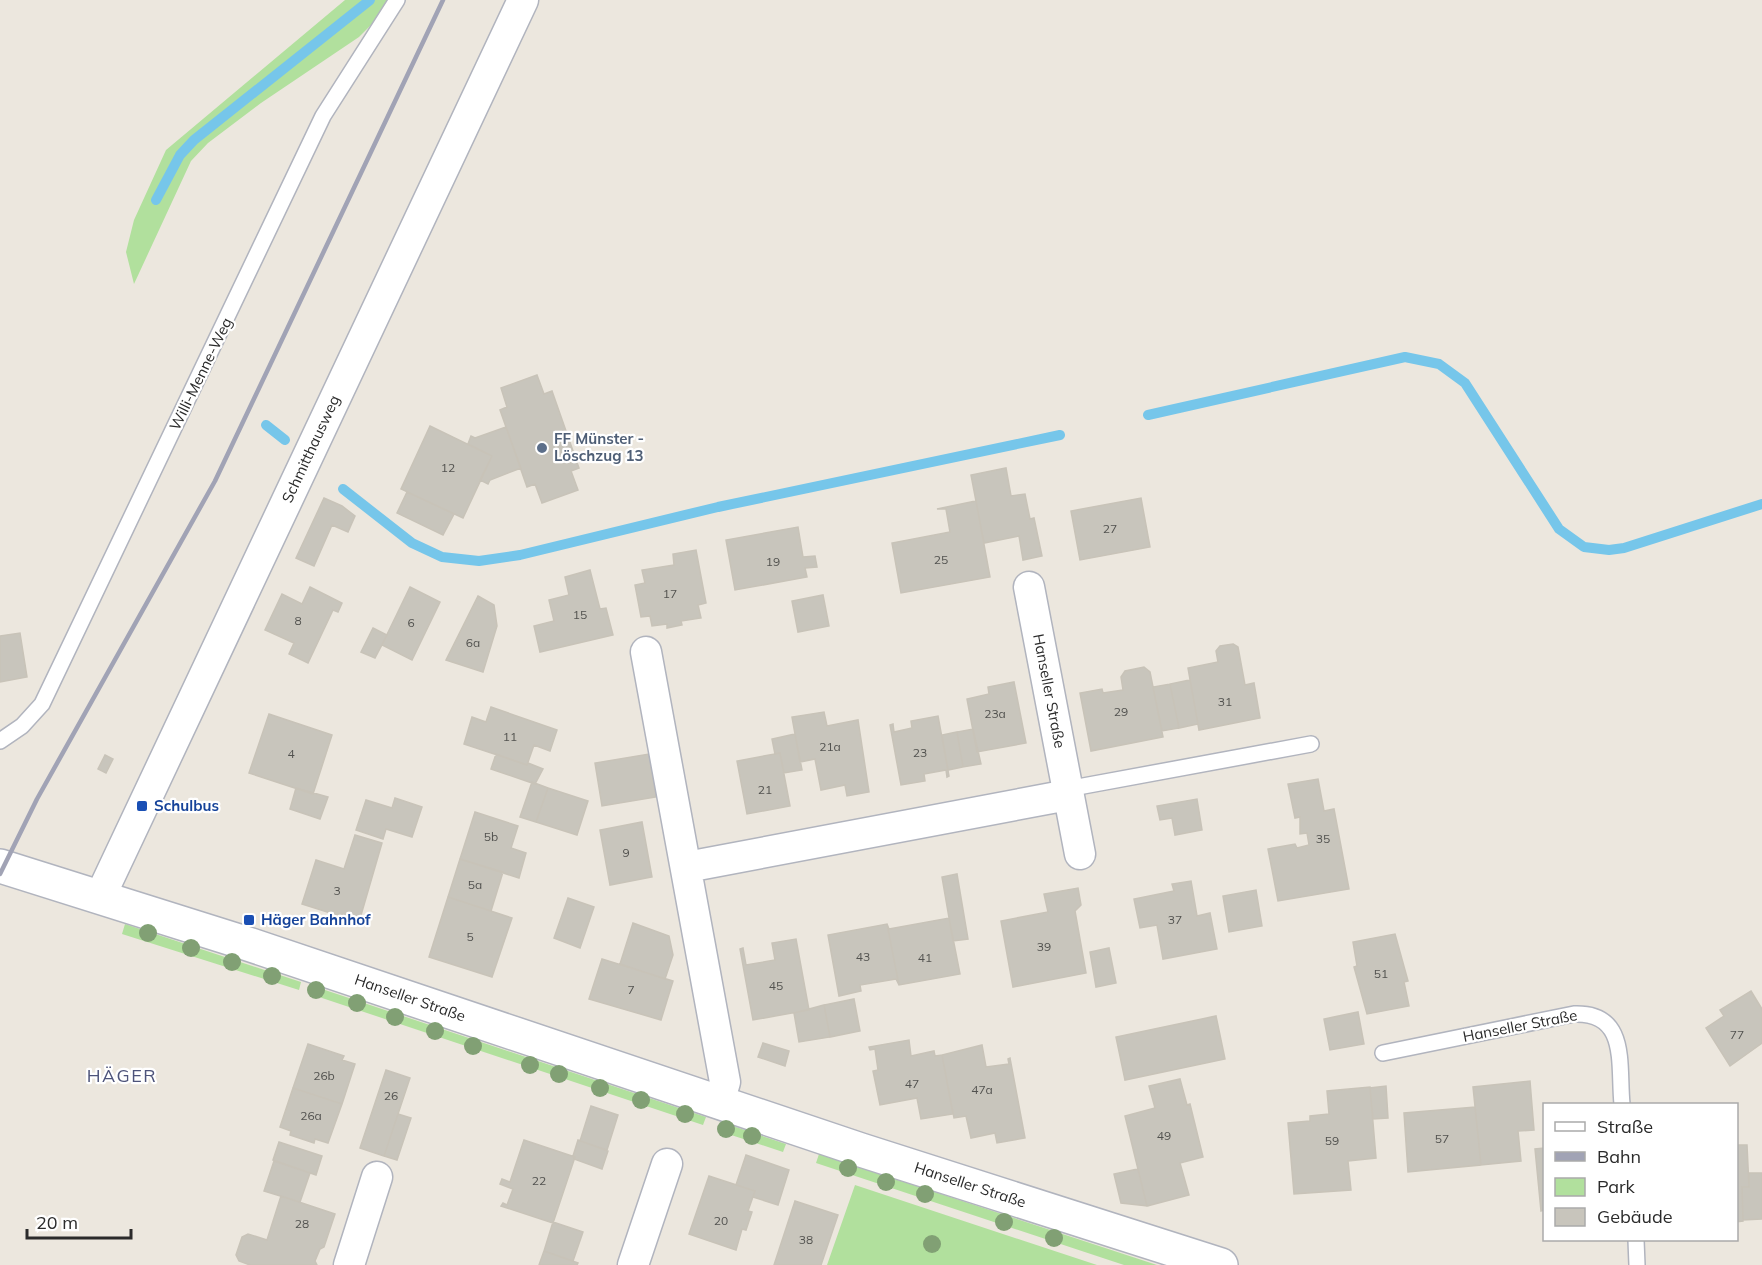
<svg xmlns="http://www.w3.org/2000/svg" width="1762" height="1265" viewBox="0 0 1762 1265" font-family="Mulish,sans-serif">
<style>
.green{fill:#b1e09d}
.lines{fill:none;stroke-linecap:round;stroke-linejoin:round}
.stream{stroke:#76c6ea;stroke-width:10}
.building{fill:#c8c5bc;stroke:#c8c3b8;stroke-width:1.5}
.service-casing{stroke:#b1b4be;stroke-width:18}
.minor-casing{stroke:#b1b4be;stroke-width:33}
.secondary-casing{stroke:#b1b4be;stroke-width:36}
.service{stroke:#fff;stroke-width:15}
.minor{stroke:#fff;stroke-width:30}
.secondary{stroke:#fff;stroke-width:33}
.rail{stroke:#a1a3b5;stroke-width:4.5}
.tree{fill:#81a074}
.service-dot{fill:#5c6f8a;stroke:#fff;stroke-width:2}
.transit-dot{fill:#1a4fb4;stroke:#fff;stroke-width:2}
.labels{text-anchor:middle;stroke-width:4.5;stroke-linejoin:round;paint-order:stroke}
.number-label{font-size:12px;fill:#52524f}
.street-label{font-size:15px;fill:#2b2b2b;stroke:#fff}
.service-label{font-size:15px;font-weight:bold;fill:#4e5e75;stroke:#fff;text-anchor:start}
.transit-label{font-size:15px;font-weight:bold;fill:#164399;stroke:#fff;text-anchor:start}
.quarter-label{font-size:18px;letter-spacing:1.5px;fill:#4d537a;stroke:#fff}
</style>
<rect width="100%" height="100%" fill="#ece7de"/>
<path class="green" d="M345,0h44l-12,19 -18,18 -98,66 -53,40 -17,18 -57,123 -8,-32 8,-32 32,-70z
M125,924l176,58 -2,8 -177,-56z
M319,988l387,129 -3,8 -387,-129z
M721,1122l65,22 -3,8 -64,-21z
M819,1154l338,111h-33l-308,-102z
M855,1185l242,80h-270z"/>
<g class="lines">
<path class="stream" d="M156,200l24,-45 14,-15 176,-140
M1148,415l257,-58 34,7 26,19 94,146 25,18 25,3 15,-2 138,-44
M266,425l19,15
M343,489l69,54 30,14 37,4 41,-6 198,-48 342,-72"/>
</g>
<path class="building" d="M537,375l7,19 8,-3 27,77 -8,3 7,19 -36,13 -7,-19 -8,3 -27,-77 7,-3 -6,-19z
M430,426l62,30 -29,62 -62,-29z
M506,427l15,41 -31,12 -2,4 -8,-4 12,-24 -24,-12 3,-8 4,2z
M1006,468l5,28 14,-2 5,25 4,-1 8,38 -19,4 -4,-24 -35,7 -13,-68z
M407,492l47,22 -11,21 -46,-22z
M324,498l18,8 13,10 -7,16 -16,-7 -18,41 -18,-8z
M1141,498l9,49 -70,13 -9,-49z
M976,501l14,76 -89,16 -9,-50 58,-11 -4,-23h-9z
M798,527l5,30 12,-1 2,11 -12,1 2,9 -72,13 -9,-50z
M696,550l10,53 -8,2 3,13 -20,3 1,4 -15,3v-4l-15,2 -2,-10 -9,1 -6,-32 10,-2 -3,-13 32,-5 -1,-11z
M590,570l10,39 6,-1 7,27 -73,17 -6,-26 20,-5 -5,-21 20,-5 -4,-18z
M310,587l32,16 -4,9 -5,-2 -25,53 -19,-9 5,-11 -29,-13 17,-36 20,10z
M410,587l30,15 -28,58 -30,-15z
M823,595l6,31 -31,6 -6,-31z
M478,596l16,9 3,21 -14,46 -37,-12z
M373,628l14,7 -12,23 -14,-6z
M20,633l7,44 -27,5v-46z
M1233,644l5,3 7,38 9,-2 6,35 -61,12 -11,-62 30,-6 -2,-11 4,-5z
M1144,667l6,5 13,65 -72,14 -11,-58 22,-4 1,4 20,-3 -2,-13 4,-6z
M1190,680l8,44 -19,4 -9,-44z
M1014,682l12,61 -49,9 -10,-53 22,-5 -1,-7z
M1170,684l9,44 -17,3 -9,-44z
M491,707l66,23 -7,21 -16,-6 -7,20 -63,-21 8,-27 14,5z
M824,712l3,14 31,-6 11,72 -22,4 -2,-11 -24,5 -6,-31 -15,3 -8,-45z
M269,714l63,21 -19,59 -64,-21z
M938,716l11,60 -2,1 -1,-7 -22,4 1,7 -24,4 -11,-60 3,-1 1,8 18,-4 -1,-7z
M973,729l8,35 -18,3 -6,-35z
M957,732l6,35 -15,3 -6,-35z
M795,734l7,36 -18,3 -4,-20 -5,1 -3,-15z
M780,753l10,53 -43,8 -10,-53z
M496,754l31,11 1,-2 15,6 -8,15 -44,-15z
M649,754l7,43 -54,9 -7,-43z
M105,755l8,4 -7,14 -8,-4z
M1318,779l6,32 10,-2 15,80 -71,12 -10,-52 27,-5 2,4 12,-3 -2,-12 -7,1v-17l-5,1 -7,-34z
M532,782l16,6 -12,34 -16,-5z
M296,788l32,9 -8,22 -30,-10z
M548,788l40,13 -11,34 -41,-13z
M395,798l27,9 -10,30 -26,-8 -3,10 -27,-9 10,-30 26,8z
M1197,799l5,31 -27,5 -3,-17 -12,2 -3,-14z
M475,812l43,14 -7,22 15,5 -7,25 -59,-19z
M642,822l10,55 -42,8 -10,-55z
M355,835l27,8 -23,79 -57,-18 14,-44 28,9z
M460,859l43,13 -12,39 -43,-14z
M957,874l11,65 -15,2 -11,-64z
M1191,881l6,35 13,-3 7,36 -54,10 -6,-34 -17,3 -6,-29 40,-8 -2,-7z
M1078,888l3,17 -6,6 11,62 -73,14 -12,-66 47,-9 -4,-18z
M1256,890l6,36 -33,6 -6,-36z
M448,897l64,21 -20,59 -63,-20z
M568,898l26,9 -14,41 -26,-10z
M949,918l11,56 -61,11 -12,-61 2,5z
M633,923l36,13 4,19 -8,24 -45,-15z
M887,924l12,61 -3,-6 -36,6 1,6 -22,5 -11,-61z
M1395,934l13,47 -4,1 5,24 -42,8 -13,-47 3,-1 -4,-24z
M796,939l13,71 -56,10 -13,-71 3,-1 3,17 29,-5 -3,-17z
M1109,948l7,35 -20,4 -6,-35z
M602,959l71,22 -12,39 -72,-21z
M1751,991l11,18v34l-32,23 -24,-38 18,-12 -4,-6z
M854,999l6,32 -30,6 -6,-32z
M824,1005l6,32 -31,5 -5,-29z
M1358,1012l6,32 -34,6 -6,-31z
M1216,1016l9,43 -100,21 -9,-43z
M909,1040l2,16 23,-5 1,5 7,-1 11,59 -32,5 -4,-21 -37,7 -7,-34 5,-1 -3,-21 -5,1 -1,-3z
M763,1043l26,8 -4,15 -27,-9z
M308,1044l36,12 -2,4 13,4 -13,40 -49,-16z
M982,1045l4,22 23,-3 -1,-5 2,-1 15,80 -28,5 -2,-10 -24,5 -5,-22 -12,2 -12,-63z
M386,1070l24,8 -26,78 -24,-8z
M1180,1079l7,26 3,-1 13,53 -23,6 9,32 -42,11 -22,-90 30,-8 -6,-22z
M1530,1081l4,49 -16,1 3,30 -40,4 -8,-78z
M1386,1086l2,32 -15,1 -3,-31z
M1370,1087l6,71 -28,3 3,29 -57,4 -6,-71 22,-2v-5l19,-2 -2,-23z
M293,1088l49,16 -14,39 -13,-4 -1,4 -24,-8 1,-4 -11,-4z
M591,1106l27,9 -11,35 -27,-9z
M1475,1107l6,58 -73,7 -4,-59z
M398,1114l13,4 -14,42 -13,-4z
M524,1140l51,17 -22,66 -52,-17 2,-3 4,2 6,-16 -13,-5 2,-5 8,3z
M578,1140l30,11 -6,18 -28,-10 -1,-3z
M279,1142l43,14 -6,19 -43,-15z
M1736,1145h11l2,42h-7l1,34 -7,1z
M1544,1148v62l-3,1 -6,-62z
M746,1155l43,15 -11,35 -25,-8 2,-6 -19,-6z
M274,1161l36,12 -10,29 -36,-11z
M1138,1169l9,37 -26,-3 -7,-29z
M1749,1173h13v46l-19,1 -1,-33h7z
M709,1176l46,15 -7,20 4,1 -6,18 -4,-1 -6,21 -47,-16z
M281,1196l54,18 -11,33 -4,2 -5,12 2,4h-67l-11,-4 -3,-6 6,-18 6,-3 19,6z
M795,1201l43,14 -17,50h-47z
M553,1222l30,10 -10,29 -29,-10z
M544,1251l34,12 -1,2h-38z"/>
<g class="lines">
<defs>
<path id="service" d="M0,741l22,-15 20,-22 281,-588 74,-116
M1067,789l244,-45
M1383,1053l191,-39c55,-2 44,51 48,90
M1636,1240l1,25"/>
<path id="minor" d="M1029,587l51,267
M646,652l79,430 -6,21
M687,867l381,-72
M100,897l423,-897
M349,1265l28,-88
M633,1265l34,-101"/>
<path id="secondary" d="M0,866l245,77 616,207 360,115"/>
</defs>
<use href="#service" class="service-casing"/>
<use href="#minor" class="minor-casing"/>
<use href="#secondary" class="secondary-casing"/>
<use href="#service" class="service"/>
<use href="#minor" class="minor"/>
<use href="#secondary" class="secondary"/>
<path class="rail" d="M0,874l37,-75 178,-318 228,-481"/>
</g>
<g class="tree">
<circle cx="148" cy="933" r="9"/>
<circle cx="191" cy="948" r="9"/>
<circle cx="232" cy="962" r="9"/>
<circle cx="272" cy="976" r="9"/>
<circle cx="316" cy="990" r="9"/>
<circle cx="357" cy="1003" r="9"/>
<circle cx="395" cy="1017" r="9"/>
<circle cx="435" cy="1031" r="9"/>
<circle cx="473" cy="1046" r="9"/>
<circle cx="530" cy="1065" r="9"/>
<circle cx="559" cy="1074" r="9"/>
<circle cx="600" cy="1088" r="9"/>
<circle cx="641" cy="1100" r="9"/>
<circle cx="685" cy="1114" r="9"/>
<circle cx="726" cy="1129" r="9"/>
<circle cx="752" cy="1136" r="9"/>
<circle cx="848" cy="1168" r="9"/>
<circle cx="886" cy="1182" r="9"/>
<circle cx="925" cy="1194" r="9"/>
<circle cx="1004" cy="1222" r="9"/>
<circle cx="1054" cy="1238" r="9"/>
<circle cx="932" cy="1244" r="9"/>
</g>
<circle class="service-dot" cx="542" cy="448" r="6"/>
<g class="transit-dot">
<rect x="136" y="800" width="12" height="12" rx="3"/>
<rect x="243" y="914" width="12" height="12" rx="3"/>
</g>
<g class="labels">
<g class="number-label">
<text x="448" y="472">12</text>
<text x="1110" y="533">27</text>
<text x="941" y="564">25</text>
<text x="773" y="566">19</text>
<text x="670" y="598">17</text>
<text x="580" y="619">15</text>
<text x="298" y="625">8</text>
<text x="411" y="627">6</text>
<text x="473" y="647">6a</text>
<text x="1225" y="706">31</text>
<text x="1121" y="716">29</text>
<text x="995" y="718">23a</text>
<text x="510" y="741">11</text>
<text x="830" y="751">21a</text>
<text x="920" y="757">23</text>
<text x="291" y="758">4</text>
<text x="765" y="794">21</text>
<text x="491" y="841">5b</text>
<text x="1323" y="843">35</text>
<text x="626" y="857">9</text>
<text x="475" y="889">5a</text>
<text x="337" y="895">3</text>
<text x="1175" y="924">37</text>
<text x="470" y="941">5</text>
<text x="1044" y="951">39</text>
<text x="863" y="961">43</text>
<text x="925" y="962">41</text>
<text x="1381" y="978">51</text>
<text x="776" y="990">45</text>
<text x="631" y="994">7</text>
<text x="1737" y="1039">77</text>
<text x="324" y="1080">26b</text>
<text x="912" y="1088">47</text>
<text x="982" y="1094">47a</text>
<text x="391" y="1100">26</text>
<text x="311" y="1120">26a</text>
<text x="1164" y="1140">49</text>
<text x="1442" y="1143">57</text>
<text x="1332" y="1145">59</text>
<text x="539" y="1185">22</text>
<text x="721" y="1225">20</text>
<text x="302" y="1228">28</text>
<text x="806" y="1244">38</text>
</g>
<g class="street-label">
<text transform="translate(201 374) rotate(-64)" y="5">Willi-Menne-Weg</text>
<text transform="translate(311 449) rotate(-65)" y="5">Schmitthausweg</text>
<text transform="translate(1049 691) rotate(79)" y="5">Hanseller Straße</text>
<text transform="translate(410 998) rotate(19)" y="5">Hanseller Straße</text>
<text transform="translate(1520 1026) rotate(-11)" y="5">Hanseller Straße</text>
<text transform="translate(970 1185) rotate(18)" y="5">Hanseller Straße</text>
</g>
<g class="service-label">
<text x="554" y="444">FF Münster -<tspan x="554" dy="17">Löschzug 13</tspan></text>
</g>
<g class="transit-label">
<text x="154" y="811">Schulbus</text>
<text x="261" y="925">Häger Bahnhof</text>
</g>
<g class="quarter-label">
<text x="122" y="1082">HÄGER</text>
</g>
</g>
<rect x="1543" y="1103" width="195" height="138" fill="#ffffff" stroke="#aaaaaa" stroke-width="1.5"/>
<rect x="1555" y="1122" width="30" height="9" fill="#ffffff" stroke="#aaaaaa" stroke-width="1.5"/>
<text x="1597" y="1133" font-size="18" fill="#2b2b2b">Straße</text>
<rect x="1555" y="1152" width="30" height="9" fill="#a1a3b5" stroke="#aaaaaa" stroke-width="1.5"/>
<text x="1597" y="1163" font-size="18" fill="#2b2b2b">Bahn</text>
<rect x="1555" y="1178" width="30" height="18" fill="#b1e09d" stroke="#aaaaaa" stroke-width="1.5"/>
<text x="1597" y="1193" font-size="18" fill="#2b2b2b">Park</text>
<rect x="1555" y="1208" width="30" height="18" fill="#c8c5bc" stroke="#aaaaaa" stroke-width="1.5"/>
<text x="1597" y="1223" font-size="18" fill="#2b2b2b">Gebäude</text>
<path d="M27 1229v9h104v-9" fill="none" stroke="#2b2b2b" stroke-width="3"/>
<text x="36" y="1229" font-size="18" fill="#2b2b2b" stroke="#ffffff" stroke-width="4.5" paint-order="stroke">20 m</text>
</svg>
